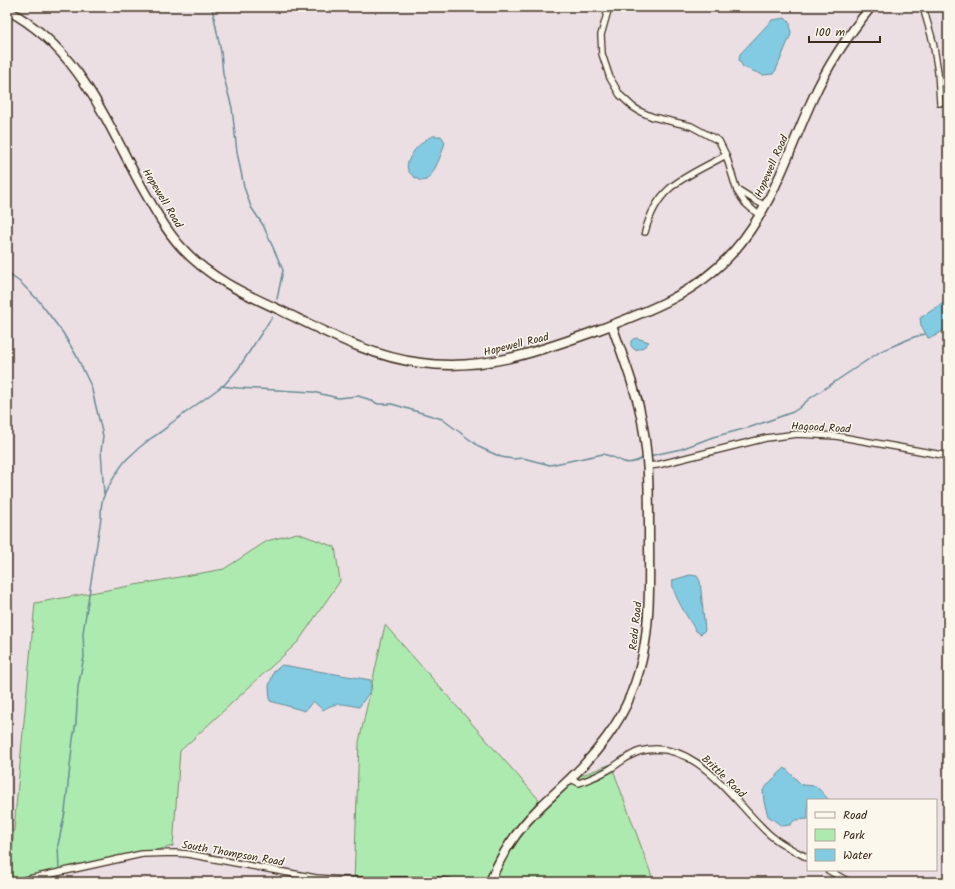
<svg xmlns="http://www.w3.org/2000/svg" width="955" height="889" viewBox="0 0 955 889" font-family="Kalam,sans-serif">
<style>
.green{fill:#adeab0;stroke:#748a67}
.water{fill:#82cbe3;stroke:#668b94}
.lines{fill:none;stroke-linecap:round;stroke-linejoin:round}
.stream{stroke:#668b94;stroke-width:1.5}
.street-casing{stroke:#3b2a1e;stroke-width:8}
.secondary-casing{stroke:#3b2a1e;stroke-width:11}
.street{stroke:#fbf7ec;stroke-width:5.5}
.secondary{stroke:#fbf7ec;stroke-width:8}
.labels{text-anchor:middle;stroke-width:3;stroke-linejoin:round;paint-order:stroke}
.street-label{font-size:11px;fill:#3b2a1e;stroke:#fbf7ec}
</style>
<rect width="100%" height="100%" fill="#ecdfe4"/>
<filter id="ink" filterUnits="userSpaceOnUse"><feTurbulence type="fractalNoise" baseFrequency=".025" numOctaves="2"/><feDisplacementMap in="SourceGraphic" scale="8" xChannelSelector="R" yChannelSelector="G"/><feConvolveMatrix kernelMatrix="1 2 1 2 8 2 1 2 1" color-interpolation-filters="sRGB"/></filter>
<g filter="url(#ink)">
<path class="green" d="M297,533l38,14 5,34 -42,61 -118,109 -7,95 -72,18 -92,18 26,-279 189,-34 43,-28z
M385,625l157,178 30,-24 39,-15 43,118h-300l5,-140z"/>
<path class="water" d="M785,18l5,5 1,11 -15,36 -3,4 -10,1 -20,-8 -4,-7 1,-6 32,-34z
M433,136h8l4,6c-2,9 -11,33 -19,38 -3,1 -6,1 -9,-1 -14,-9 -11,-16 -3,-28 6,-7 11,-12 19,-15z
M948,300v28l-15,9 -5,1 -7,-13 -1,-7z
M637,338l12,4c-4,5 -8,7 -14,8l-4,-4v-5l2,-2z
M690,575l7,1 3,5 5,49 -4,4 -5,-3c-6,-10 -27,-41 -23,-51z
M282,665l89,15v10l-12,17c-15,-3 -22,-6 -36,3l-10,-9 -8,10 -35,-10 -1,-15 5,-15z
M785,768l17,17 14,1 13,14h-21v19l-13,1 -5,5 -8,1 -14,-10 -4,-14 -1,-12 11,-12z"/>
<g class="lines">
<path class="stream" d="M212,7l9,45 2,22 9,34 5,44 7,35 7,20 12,18 20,45 -6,29
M7,273l13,9 19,19 24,32 13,22 15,31 12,50 -2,15 3,43
M221,386l17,2 75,4 25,6 20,-2 10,3 10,5h14l50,15 39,29 20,9 12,2 10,-1 27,7 53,-11c19,4 20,15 40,4
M649,456l32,-7 32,-12 38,-10 42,-15 6,-4 10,-9 72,-48 33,-14 11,-3
M59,870l-1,-25 7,-33 8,-73 3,-16 2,-36 6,-30 -1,-24 18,-115c0,-5 0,-11 1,-16 1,-8 18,-36 25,-43 7,-7 15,-14 23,-20 7,-5 15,-9 20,-15l55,-40 13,-15 34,-52
M59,874l2,8"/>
<defs>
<path id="street" d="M609,7l-8,28 1,19 8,24 10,17 13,12 8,5 12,5 38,9 28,15 7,14 11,36 8,12 15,13
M923,7l10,35 5,30 2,31
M737,189l19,12 10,5
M645,232c4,-15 12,-32 24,-43 14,-13 40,-24 57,-34
M647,466l10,-1 109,-27 32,-4 38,2 112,20
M571,779l8,4c11,-4 21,-8 31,-14 10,-6 19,-15 31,-18 56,-14 93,52 128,83 11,10 26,17 39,24
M828,870l21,12
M15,882l127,-28 33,-1 13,1 128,24 28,2h92l15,2
M946,882l2,-1"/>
<path id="secondary" d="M7,10c70,37 97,106 132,172 13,23 25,46 42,65 28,31 64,47 101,64 44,21 89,46 139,52 61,8 113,-10 169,-30 54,-20 104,-37 144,-82 40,-46 54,-99 79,-153 15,-33 35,-63 58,-91
M490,882c11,-28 28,-53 49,-74 25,-24 47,-42 68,-71 47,-64 42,-130 42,-204 0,-42 0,-85 -10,-126 -7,-28 -18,-55 -27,-82"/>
</defs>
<use href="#street" class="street-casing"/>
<use href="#secondary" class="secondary-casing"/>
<use href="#street" class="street"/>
<use href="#secondary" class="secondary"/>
</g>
</g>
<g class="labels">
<g class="street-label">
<text transform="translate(771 166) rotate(-66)" y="4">Hopewell Road</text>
<text transform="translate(163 198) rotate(59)" y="4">Hopewell Road</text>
<text transform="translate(516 344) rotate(-14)" y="4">Hopewell Road</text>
<text transform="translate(821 427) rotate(3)" y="4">Hagood Road</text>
<text transform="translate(635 626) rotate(-84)" y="4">Redd Road</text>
<text transform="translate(724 776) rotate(44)" y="4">Brittle Road</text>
<text transform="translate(233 853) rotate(10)" y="4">South Thompson Road</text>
</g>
</g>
<rect width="955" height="889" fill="none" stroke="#fbf7ec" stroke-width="24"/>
<rect x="12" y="12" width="931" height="865" fill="none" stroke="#3b2a1e" stroke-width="1.5" filter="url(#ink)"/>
<rect x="807" y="799" width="130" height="72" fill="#fbf7ec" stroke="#aea59a"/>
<rect x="815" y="812" width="20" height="6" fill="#fbf7ec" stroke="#aea59a"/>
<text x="843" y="819" font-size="12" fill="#3b2a1e">Road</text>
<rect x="815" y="829" width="20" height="12" fill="#adeab0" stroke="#aea59a"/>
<text x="843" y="839" font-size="12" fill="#3b2a1e">Park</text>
<rect x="815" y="849" width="20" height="12" fill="#82cbe3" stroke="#aea59a"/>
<text x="843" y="859" font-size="12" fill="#3b2a1e">Water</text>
<path d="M809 36v6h71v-6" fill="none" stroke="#3b2a1e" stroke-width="2"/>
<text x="815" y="36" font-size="12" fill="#3b2a1e" stroke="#fbf7ec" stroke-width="3" paint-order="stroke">100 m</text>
</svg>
